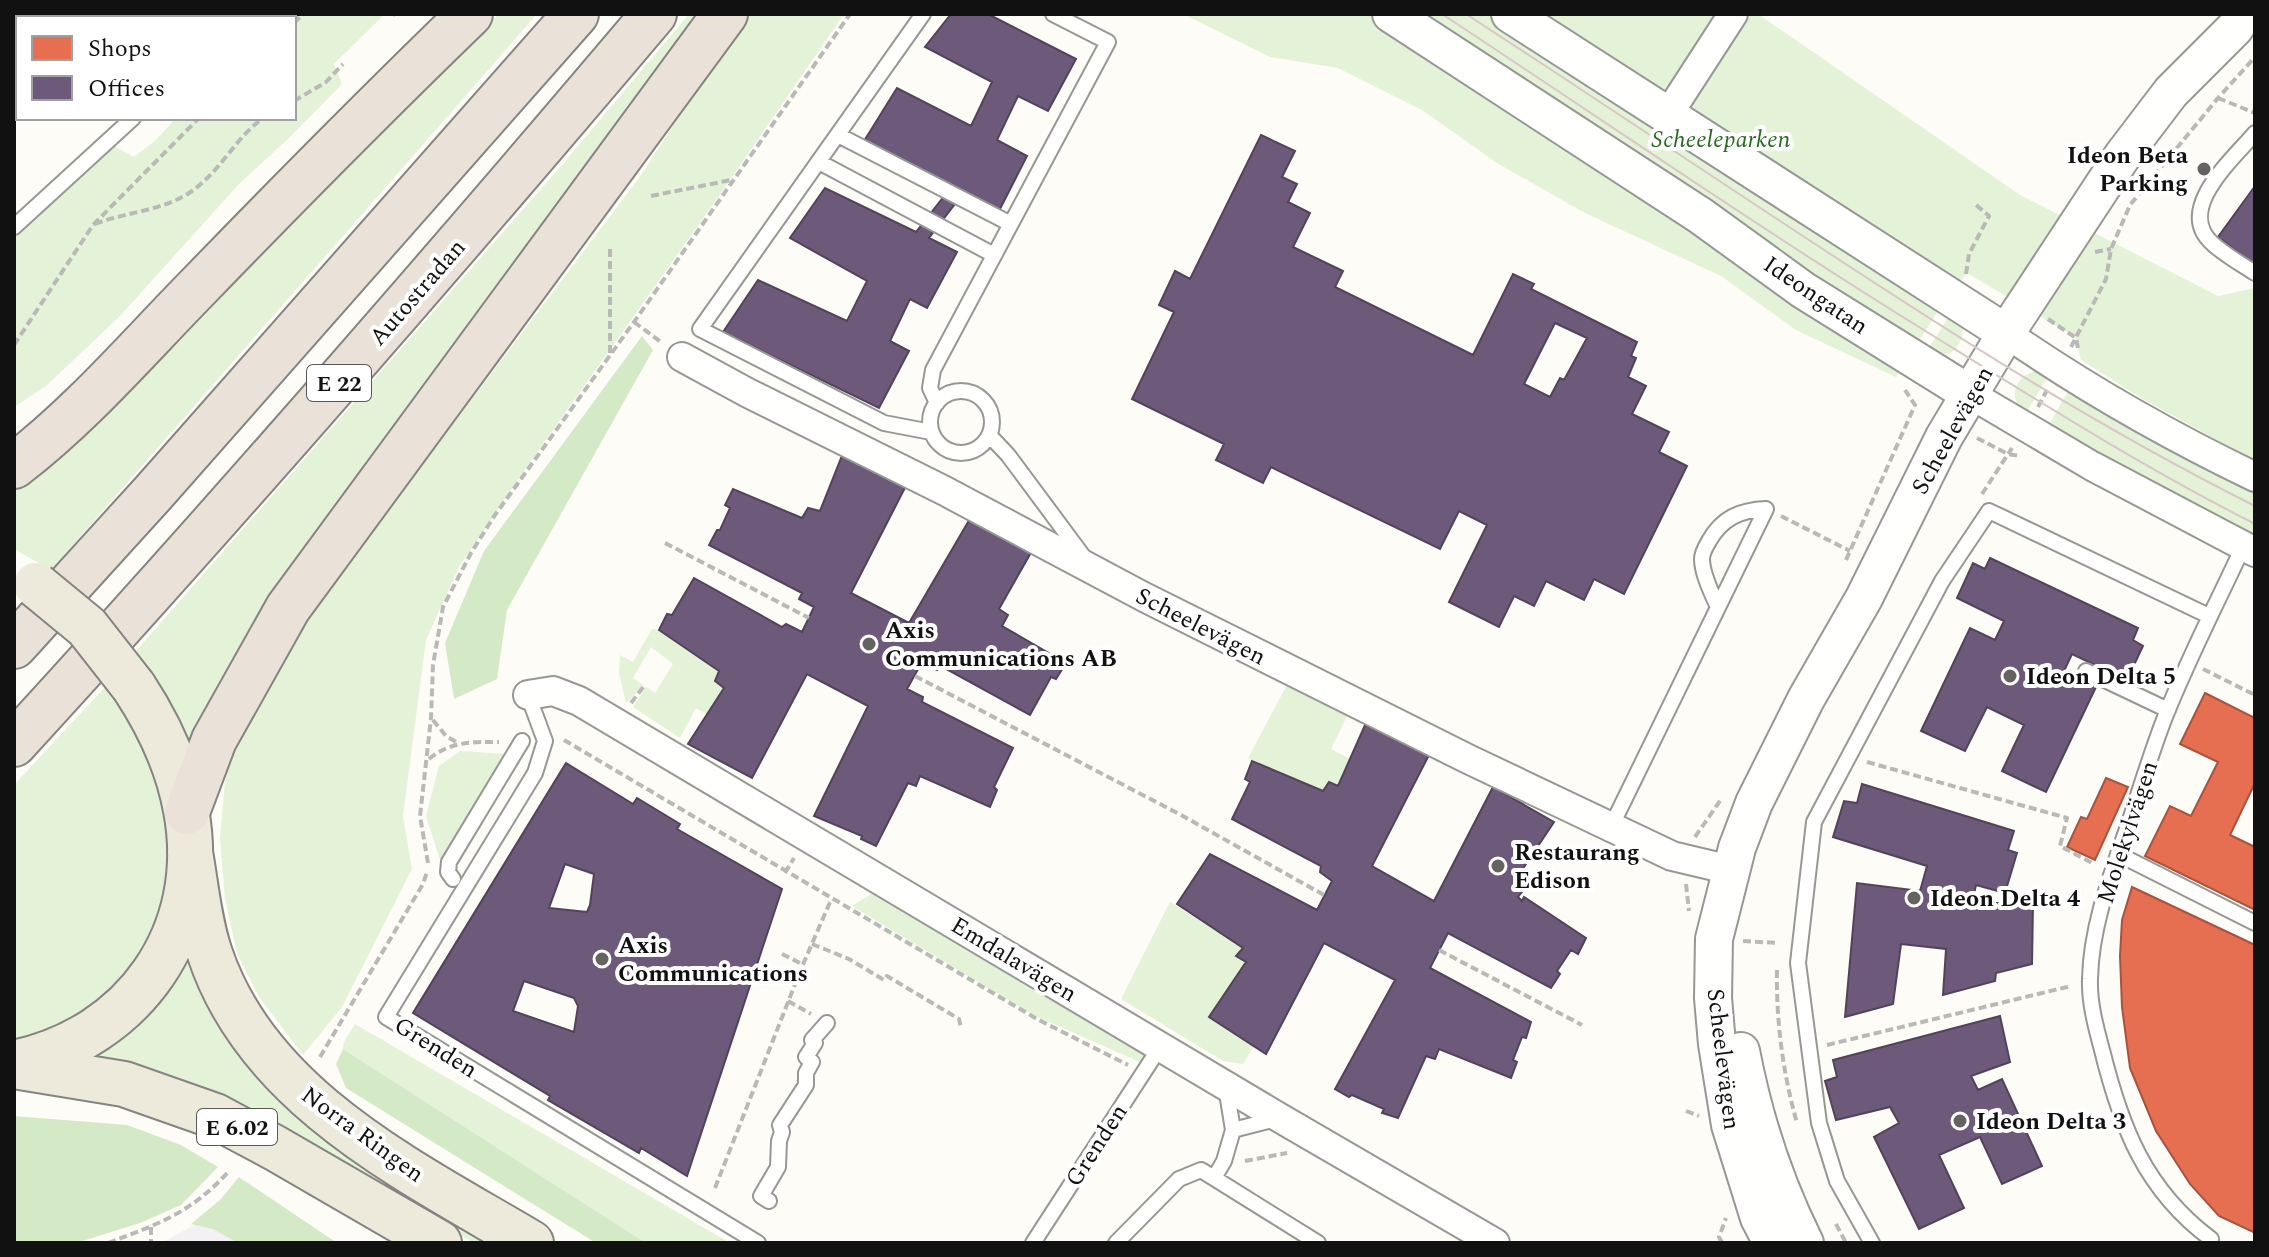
<svg xmlns="http://www.w3.org/2000/svg" width="2269" height="1257" viewBox="0 0 2269 1257" font-family="Spectral,serif">
<style>
.industrial{fill:#f5f0f3}
.green{fill:#e4f2d7}
.forest{fill:#d4eac6}
.shops{fill:#e76f51;stroke:#a7533e;stroke-width:2}
.offices{fill:#6d597a;stroke:#51435a;stroke-width:2;fill-rule:evenodd}
.lines{fill:none;stroke-linecap:round;stroke-linejoin:round}
.service-casing{stroke:#979795;stroke-width:18}
.minor-casing{stroke:#979795;stroke-width:32}
.tertiary-casing{stroke:#979795;stroke-width:40}
.primary-casing{stroke:#858482;stroke-width:48}
.motorway-casing{stroke:#858482;stroke-width:48}
.path{stroke:#b9b9b8;stroke-width:4;stroke-dasharray:8 4;stroke-linecap:butt}
.service{stroke:#fffffe;stroke-width:14}
.minor{stroke:#fffffe;stroke-width:28}
.tertiary{stroke:#fffffe;stroke-width:36}
.primary{stroke:#edeadc;stroke-width:44}
.motorway{stroke:#eae2d8;stroke-width:44}
.tram{stroke:#d8c7c6;stroke-width:2}
.primary-bridge-casing{stroke:#858482;stroke-width:48;stroke-linecap:butt}
.primary-bridge{stroke:#edeadc;stroke-width:44}
.poi-dot{fill:#646362;stroke:#fff;stroke-width:3}
.labels{text-anchor:middle;stroke-width:8;stroke-linejoin:round;paint-order:stroke}
.shield{fill:#fff;stroke:#585858;stroke-width:2}
.shield-label{font-size:22px;font-weight:bold;fill:#111}
.park-label{font-size:24px;font-style:italic;fill:#286a20;stroke:#fff}
.poi-label{font-size:24px;font-weight:bold;fill:#111;stroke:#fff;text-anchor:start}
.street-label{font-size:24px;fill:#111;stroke:#fff}
</style>
<rect width="100%" height="100%" fill="#fdfcf7"/>
<path class="industrial" d="M220,1211l56,32h-115z"/>
<path class="green" d="M266,14h119l-51,50 8,20 -50,51 -53,49 -119,132 -74,70 -32,21v-174l39,-39 61,-48 20,11 22,-17 20,-22h118v-100h-31z
M499,14h38l-486,556 -37,-21v-61l54,-44 275,-283z
M689,14h24l-439,582 -53,82 -30,86c-14,-41 -30,-77 -55,-113l426,-486z
M746,14h98l-125,182 -203,286 -57,85 -33,73 -23,176 9,53 -70,138 -39,48 -44,-58 -22,-44 -12,-54 -5,-60 5,-58 13,-48 62,-106 339,-449z
M1183,14h575l262,181 198,101 37,-8v173l-112,-62 -62,-39 -6,-23 -108,-64 -20,24 -51,80 -100,-47 -75,-54 -136,-63 -88,-50 -75,-53 -84,-42 -68,-11z
M1952,311l11,13c-1,28 -12,34 -37,29z
M2035,371l15,2 -25,42c-16,-16 -13,-36 10,-44z
M2071,386l184,100v55l-208,-113z
M652,629l7,1 60,41 -4,10 9,7 -17,27 -11,-7 -16,30 -47,-31 13,-20 9,6 18,-29 -22,-17 -18,31 11,8 -18,17 -7,-30 1,-18 13,7z
M108,684l26,39 18,42 12,46 9,52 -6,40 -33,66 -60,54 -60,18v-256z
M1287,685l60,31 -16,33 19,10 -12,27 -15,5 -75,-33z
M460,751l46,3 -65,109 -15,-47 13,-50z
M873,893l169,102 105,56 -7,11 -107,-47 -181,-109z
M1170,902l73,46 -6,8 9,6 8,84 -11,18 -20,-3 -102,-62z
M189,946l10,38 18,38 34,46 248,175h-25l-167,-99 -234,-82 67,-41 18,-19z
M355,1024l375,219h-84l-303,-194 1,-7z"/>
<path class="forest" d="M642,336l11,14 -146,260 -10,69 -43,20 -9,-56 39,-92z
M343,1049l303,194h-50l-250,-155 -10,-24z
M14,1116l113,9 54,20 37,22 -37,38 -41,18 -64,20h-62z
M239,1177l98,66h-99l-25,-14 -22,-5 30,-25z"/>
<path class="shops" d="M2205,693l50,25v65l-25,52 25,12v63l-110,-54 25,-50 21,10 27,-54 -38,-18z
M2106,778l22,9 -33,73 -28,-13 14,-30 6,2z
M2132,887l123,58v282l-2,5 -34,-16 -29,-32 -34,-53 -26,-63 -8,-61 -2,-51 2,-36z"/>
<path class="offices" d="M14,14h97l4,4h-97v5l-4,3z
M951,14h37l88,45 -28,52 -30,-15 -21,44 30,16 -28,55 -135,-70 33,-53 74,38 21,-44 -67,-35z
M1261,135l34,16 -13,26 15,7 -9,18 22,11 -17,34 50,24 -8,16 138,68 40,-81 21,10 -3,5 106,53 -6,14 5,2 -8,19 18,9 -14,28 37,18 -10,20 28,14 -63,128 -30,-15 -10,21 -38,-19 -12,25 -20,-10 -15,31 -50,-25 38,-77 -28,-14 -19,38 -169,-82 -8,16 -47,-23 8,-16 -92,-45 42,-87 -15,-7 16,-34 15,8zM1555,323l32,15 -23,42 -4,-2 -10,19 -26,-13z
M952,186l12,6 -35,46 28,14 -30,56 -17,-9 -20,42 19,10 -30,57 -156,-76 35,-52 89,41 20,-40 -77,-43 35,-50 91,44z
M2255,186v79l-37,-28z
M845,448l65,30 -59,115 58,30 65,-111 59,37 -34,60 9,6 -6,11 64,37 -10,16 -5,-2 -21,38 -89,-49 -4,4 -15,-8 -15,27 16,8 -1,5 91,46 -19,39 3,3 -7,17 -70,-31 -4,10 -8,-3 -32,63 -15,-7 1,-3 -48,-20 54,-110 -61,-32 -55,104 -64,-34 36,-56 -9,-7 4,-10 -60,-41 8,-16 5,1 22,-37 88,49 4,-3 16,8 12,-25 -15,-8 3,-6 -93,-48 8,-15h3l10,-22 -5,-3 8,-16 69,29 6,-10 12,3z
M1990,558l148,70 -5,12 10,6 -16,34 -55,-26 -8,17 32,16 -50,105 -44,-21 22,-46 -37,-18 -22,44 -44,-20 49,-103 25,12 9,-19 -47,-23 16,-35 12,6z
M1365,725l66,26 -59,115 62,35 59,-114 61,35 -38,57 10,8 -8,10 4,4 2,-4 62,41 -8,16 -7,-4 -14,21 3,3 -9,14 -103,-55 -18,35 101,54 -5,16 -4,-1 -9,23 4,2 -6,16 -72,-29 -4,10 -9,-3 -28,62 -16,-5 2,-4 -32,-14 -3,2 -14,-8 60,-109 -71,-37 -58,111 -57,-37 37,-55 -10,-6 7,-8 -66,-44 33,-50 107,56 15,-29 -12,-9 1,-6 -89,-47 18,-37 -5,-3 7,-18 71,30 6,-9 9,4z
M566,763l67,41 4,-6 43,26 -3,5 105,60 -95,287 -46,-28 -2,5 -91,-53 2,-4 -137,-83zM565,864l29,10 -4,31 -3,7 -38,-4zM524,981l50,17 4,8 -4,26 -61,-21z
M1862,784l152,47 -6,19 9,3 -12,40 -29,-8 -4,18h61l-1,61 -36,9 -1,8 -52,14 3,-46 -45,-5 -8,60 -48,13 12,-134 63,8 7,-25 -94,-29 11,-36 13,2z
M2000,1016l10,46 -39,14 7,14 24,-11 40,87 -40,18 -22,-47 -41,18 25,53 -45,21 -45,-92 25,-14 -9,-16 -54,13 -11,-39 12,-4 -4,-17z"/>
<g class="lines">
<defs>
<path id="service" d="M923,14l-223,315 184,94 47,9
M226,18l4,-4
M2255,133c-23,27 -81,77 -42,111 12,11 28,20 42,29
M838,135l173,89
M819,162l175,93
M14,227l119,-109
M930 422a31 31 0 1 1 62 0a31 31 0 1 1-62 0Z
M937,403l-7,-15 3,-18 175,-328 -55,-28
M990,436l18,19 78,105
M2086,671l82,39
M528,695l17,46 -10,32 -149,244 372,226
M1611,827l155,-318c-26,1 -44,9 -57,32 -3,5 -7,12 -7,18 0,15 10,35 16,48
M2118,854l137,69
M453,879l-5,-7 1,-10 73,-121
M1226,1087l7,43 47,-12
M1214,1178l10,-17 9,-31
M769,1201l-8,-5 17,-29 1,-26 3,-9 -2,-7 26,-40v-12l6,-11 -6,-5 9,-14 -3,-3 15,-17
M1033,1243l127,-196
M1116,1243l63,-64 22,-9 117,73
M1872,1243l-35,-62 -18,-58 -21,-160 16,-141 128,-241 47,-70 220,105
M2209,1243l2,-4c-66,-49 -90,-112 -109,-189 -6,-22 -13,-48 -12,-71 1,-53 21,-104 38,-153 12,-36 23,-73 37,-109 23,-58 52,-114 78,-170"/>
<path id="minor" d="M1667,116l66,-102
M2006,333c79,55 162,102 249,144
M682,357l66,36 197,98 199,106 324,162 204,97 59,14
M1970,394l122,72 163,86
M528,695l25,-4 26,10 701,417 215,125"/>
<path id="tertiary" d="M1391,14l310,202 102,74 167,104
M1510,14l496,319
M1741,1051c13,68 33,130 64,192
M1772,1243l-13,-25 -29,-93 -13,-81 -4,-46 1,-59 23,-91 17,-45 52,-104 58,-101 80,-161 62,-104 117,-178 48,-63 64,-64 9,-14"/>
<path id="primary" d="M190,852c6,34 9,70 20,102 48,144 200,217 321,289
M14,1063c120,-25 195,-131 172,-253 -8,-45 -27,-85 -52,-123
M20,1067l104,17 91,32 60,32 164,95"/>
<path id="motorway" d="M14,466c68,-52 125,-119 184,-179 89,-92 180,-184 272,-273
M14,646l140,-154 422,-478
M14,744c219,-239 431,-483 640,-730
M187,812l27,-72 74,-132 437,-594"/>
</defs>
<use href="#service" class="service-casing"/>
<use href="#minor" class="minor-casing"/>
<use href="#tertiary" class="tertiary-casing"/>
<use href="#primary" class="primary-casing"/>
<use href="#motorway" class="motorway-casing"/>
<path class="path" d="M124,14l4,4
M393,15l2,-1
M294,23l9,-9
M2218,98l37,15
M294,101l32,-19 17,-18
M651,196l80,-16
M95,224c31,-12 66,-13 94,-31 31,-20 45,-54 74,-75
M610,249v104
M2095,252l16,-3
M1966,274l3,-20 20,-38 -14,-12
M2048,319l28,19 2,10
M634,322l27,20
M14,345l79,-120 106,-107
M2071,347l35,-68 5,-30 19,-44 88,-107 37,-41
M2038,407l9,-17
M1977,438l31,16 12,2
M1982,494l30,-46
M1781,516l69,35
M665,543l144,75
M1846,560l69,-155 -10,-15
M2203,669l52,26
M915,676l266,139 143,80
M631,703l13,-17
M433,720l13,16 12,7
M564,740l473,279 91,46
M429,759c22,-18 43,-17 70,-17
M1867,762l200,56 -7,28 34,18
M1695,837l27,-39
M428,863l-8,-47 11,-98 2,-53 10,-58 28,-54 24,-38 139,-193 216,-308
M785,873l9,-15
M1686,884l3,27
M1743,941l35,2
M812,944l37,15 35,21 3,-4 72,43 2,9
M1439,950l143,75
M782,954l20,10
M1777,970c-1,51 6,104 20,153
M788,1001l23,13
M1827,1045l244,-59
M320,1057l103,-173 4,-12
M1686,1111l13,5
M1245,1161l42,-8
M715,1188l86,-219 30,-69
M1836,1224l10,19
M151,1227v16
M108,1243c53,-20 83,-30 122,-73
M1722,1243l-3,-6 7,-19"/>
<use href="#service" class="service"/>
<use href="#minor" class="minor"/>
<use href="#tertiary" class="tertiary"/>
<use href="#primary" class="primary"/>
<use href="#motorway" class="motorway"/>
<path class="tram" d="M1442,14c161,106 320,216 485,318 108,67 214,134 328,192
M1466,14c103,67 205,135 308,203 156,103 313,205 481,289"/>
<defs>
<path id="primary-bridge" d="M36,585l51,42 47,60"/>
</defs>
<use href="#primary-bridge" class="primary-bridge-casing"/>
<use href="#primary-bridge" class="primary-bridge"/>
</g>
<g class="poi-dot">
<circle cx="2204" cy="169" r="8"/>
<circle cx="869" cy="644" r="8"/>
<circle cx="2010" cy="676" r="8"/>
<circle cx="1498" cy="866" r="8"/>
<circle cx="1914" cy="898" r="8"/>
<circle cx="602" cy="959" r="8"/>
<circle cx="1960" cy="1121" r="8"/>
</g>
<g class="labels">
<g class="shield">
<rect x="307" y="365" width="64" height="36" rx="6"/>
<rect x="197" y="1109" width="80" height="36" rx="6"/>
</g>
<g class="shield-label">
<text x="339" y="391">E 22</text>
<text x="237" y="1135">E 6.02</text>
</g>
<g class="park-label">
<text x="1721" y="147">Scheeleparken</text>
</g>
<g class="poi-label">
<text x="2188" y="163" text-anchor="end">Ideon Beta<tspan x="2188" dy="28">Parking</tspan></text>
<text x="885" y="638">Axis<tspan x="885" dy="28">Communications AB</tspan></text>
<text x="2026" y="684">Ideon Delta 5</text>
<text x="1514" y="860">Restaurang<tspan x="1514" dy="28">Edison</tspan></text>
<text x="1930" y="906">Ideon Delta 4</text>
<text x="618" y="953">Axis<tspan x="618" dy="28">Communications</tspan></text>
<text x="1976" y="1129">Ideon Delta 3</text>
</g>
<g class="street-label">
<text transform="translate(417 292) rotate(-49)" y="8">Autostradan</text>
<text transform="translate(1816 295) rotate(34)" y="8">Ideongatan</text>
<text transform="translate(1952 430) rotate(-61)" y="8">Scheelevägen</text>
<text transform="translate(1201 626) rotate(27)" y="8">Scheelevägen</text>
<text transform="translate(2127 832) rotate(-72)" y="8">Molekylvägen</text>
<text transform="translate(1014 959) rotate(31)" y="8">Emdalavägen</text>
<text transform="translate(436 1047) rotate(32)" y="8">Grenden</text>
<text transform="translate(1724 1059) rotate(83)" y="8">Scheelevägen</text>
<text transform="translate(363 1134) rotate(36)" y="8">Norra Ringen</text>
<text transform="translate(1096 1145) rotate(-57)" y="8">Grenden</text>
</g>
</g>
<rect width="2269" height="1257" fill="none" stroke="#111111" stroke-width="32"/>
<rect x="16" y="16" width="280" height="104" fill="#ffffff" stroke="#a0a0a0" stroke-width="2"/>
<rect x="32" y="36" width="40" height="24" fill="#e76f51" stroke="#a0a0a0" stroke-width="2"/>
<text x="88" y="56" font-size="24" fill="#111111">Shops</text>
<rect x="32" y="76" width="40" height="24" fill="#6d597a" stroke="#a0a0a0" stroke-width="2"/>
<text x="88" y="96" font-size="24" fill="#111111">Offices</text>
</svg>
